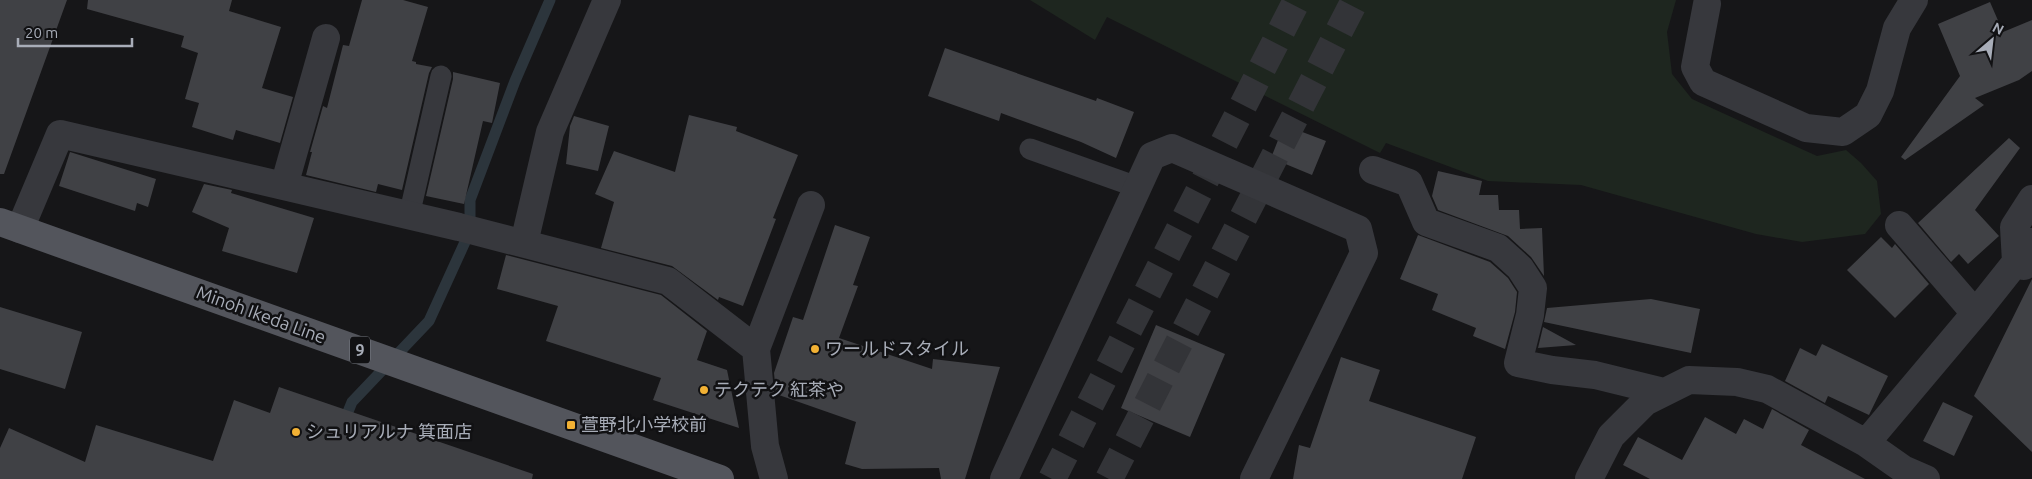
<svg xmlns="http://www.w3.org/2000/svg" width="2032" height="479" viewBox="0 0 2032 479" font-family="Ubuntu,'Noto Sans JP',sans-serif">
<style>
.green{fill:#1e261f}
.lines{fill:none;stroke-linecap:round;stroke-linejoin:round}
.stream{stroke:#2c353c;stroke-width:11}
.building{fill:#404145}
.motorway-tunnel{stroke:#333438;stroke-width:28;stroke-dasharray:28 14;stroke-linecap:butt}
.service{stroke:#37383d;stroke-width:21}
.minor{stroke:#37383d;stroke-width:28}
.primary{stroke:#53555c;stroke-width:28}
.poi-dot{fill:#f2b134;stroke:#111113;stroke-width:2}
.labels{text-anchor:middle;stroke-width:5;stroke-linejoin:round;paint-order:stroke}
.shield{fill:#111113;stroke:#7b7e86;stroke-width:1}
.shield-label{font-size:16px;font-weight:bold;fill:#a8adb8}
.street-label{font-size:18px;fill:#a8adb8;stroke:#111113}
.poi-label{font-size:18px;fill:#a8adb8;stroke:#111113;text-anchor:start}
</style>
<rect width="100%" height="100%" fill="#161618"/>
<path class="green" d="M1030,0h646l-9,32 5,42 20,25 125,57 29,-6 15,13 16,18 4,33 -16,20 -63,8 -46,-8 -175,-49 -93,-4 -102,-38 -6,10 -273,-136 -12,23z"/>
<g class="lines">
<path class="stream" d="M343,424l9,-22 77,-81 36,-79 5,-20v-22l45,-119 35,-81"/>
</g>
<path class="building" d="M0,0h67l-63,174h-4z
M88,0h144l-3,11 52,16 -19,61 31,9 -13,46 -44,-13 -3,10 -41,-13 7,-24 -14,-4 13,-46 -17,-6 3,-11 -97,-27z
M362,0h41l25,7 -16,54 4,1v2l16,3 -3,6 -27,117 -24,-6 -2,8 -70,-17 6,-23h-2l13,-46 4,2 16,-63 6,1z
M1990,2l13,30 29,-12v51l-13,9 -44,18 9,7 -79,55 -4,-3 59,-81 -22,-52z
M945,48l151,53 1,-3 37,14 -18,46 -35,-16 -80,-29 -2,8 -71,-25z
M453,72l47,11 -8,40 -9,-2 -19,83 -38,-8 27,-117z
M689,115l48,12 -1,4 62,24 -25,63 3,1 -33,87 -24,-9 -1,3 -46,-34 -71,-18 13,-46 -19,-8 19,-43 61,21z
M574,116l35,10 -11,45 -32,-7 4,-38z
M1284,125l42,16 -14,34 -41,-17z
M2009,138l11,10 -45,62 24,26 -31,28 -9,-10 -8,8 -33,-39z
M70,152l86,27 -8,28 -11,-4 -2,8 -76,-25z
M1438,171l44,10 -3,14h19l1,15h20l1,19 22,-1 2,48 -13,-19 -23,-21 -70,-26 -6,-14z
M204,184l28,6 -1,3 83,25 -17,55 -75,-22 7,-23 -37,-16z
M835,225l35,12 -17,48 5,1 -19,52 93,31 1,-10 67,8 -35,112h-24l-2,-11 -77,1 -17,-5 11,-42 -80,-28 -2,-21 19,-56 10,3z
M1418,235l72,27 18,16 9,14 -2,20 -10,37 -32,-13 3,-8 -44,-18 6,-16 -38,-15z
M1881,237l11,11 3,-4 34,40 -34,34 -48,-48z
M506,255l155,40 46,36 -10,29 30,10 12,58 -86,-28 8,-22 -115,-37 12,-35 -61,-17z
M2032,279v173l-58,-56z
M1651,299l49,10 -9,44 -147,-31 3,-14z
M0,307l82,25 -17,57 -65,-20z
M1156,325l69,29 -35,83 -69,-29z
M1543,327l33,18 -38,3z
M1822,344l66,32 -19,39 -41,-19 -3,7 -40,-22 15,-33 16,8z
M1341,357l39,13 -11,31 107,36 -14,42h-169l6,-34 11,3z
M279,387l254,87 -1,5h-532v-31l9,-20 76,34 11,-37 117,36 21,-61 36,13z
M1943,402l30,14 -19,40 -31,-15z
M1772,409l37,21 -8,15 64,34h-215l-27,-14 15,-28 44,23 23,-43 31,17 8,-15 19,10z"/>
<g class="lines">
<path class="motorway-tunnel" d="M1052,479l245,-479
M1109,479l246,-479"/>
<path class="service" d="M1030,149l107,38
M409,216l32,-140"/>
<path class="minor" d="M1707,4l-12,63 8,15 103,46 37,4 25,-17 12,-24 17,-63 17,-28
M1373,170l36,13 17,39 72,26 22,20 13,20 -3,27 -12,48 34,7 43,5 69,17
M284,186l42,-148
M1899,225l76,88
M20,229l40,-95 399,93 209,54 88,68
M524,243l26,-111 57,-132
M2024,266l-8,-4 -2,-35 18,-28
M1866,443l112,-133 54,-68
M774,479l-9,-33 -9,-97 55,-144
M1004,479l148,-323 20,-8 186,81 6,24 -110,226
M1589,479l22,-43 34,-34 44,-22 48,2 30,7 99,54 37,26 23,10"/>
<path class="primary" d="M0,222l720,257"/>
</g>
<g class="poi-dot">
<circle cx="815" cy="349" r="5"/>
<circle cx="704" cy="390" r="5"/>
<rect x="566" y="420" width="10" height="10" rx="2.5"/>
<circle cx="296" cy="432" r="5"/>
</g>
<g class="labels">
<rect class="shield" x="350" y="336.5" width="20" height="27" rx="4"/>
<g class="shield-label">
<text x="360" y="356">9</text>
</g>
<g class="street-label">
<text transform="translate(261 315) rotate(20)" y="6">Minoh Ikeda Line</text>
</g>
<g class="poi-label">
<text x="825" y="355">ワールドスタイル</text>
<text x="714" y="396">テクテク 紅茶や</text>
<text x="581" y="431">萱野北小学校前</text>
<text x="306" y="438">シュリアルナ 箕面店</text>
</g>
</g>
<g transform="translate(1992 40) rotate(28)" stroke="#111113" stroke-width="4" paint-order="stroke">
<path d="M0-4L9 19L0 12L-9 19Z" fill="#a8adb8"/>
<text y="-8" font-size="14" font-weight="bold" text-anchor="middle" fill="#a8adb8">N</text>
</g>
<path d="M18 38v8h114v-8" fill="none" stroke="#a8adb8" stroke-width="2.5"/>
<text x="25" y="38" font-size="15" fill="#a8adb8" stroke="#111113" stroke-width="4" paint-order="stroke">20 m</text>
</svg>
